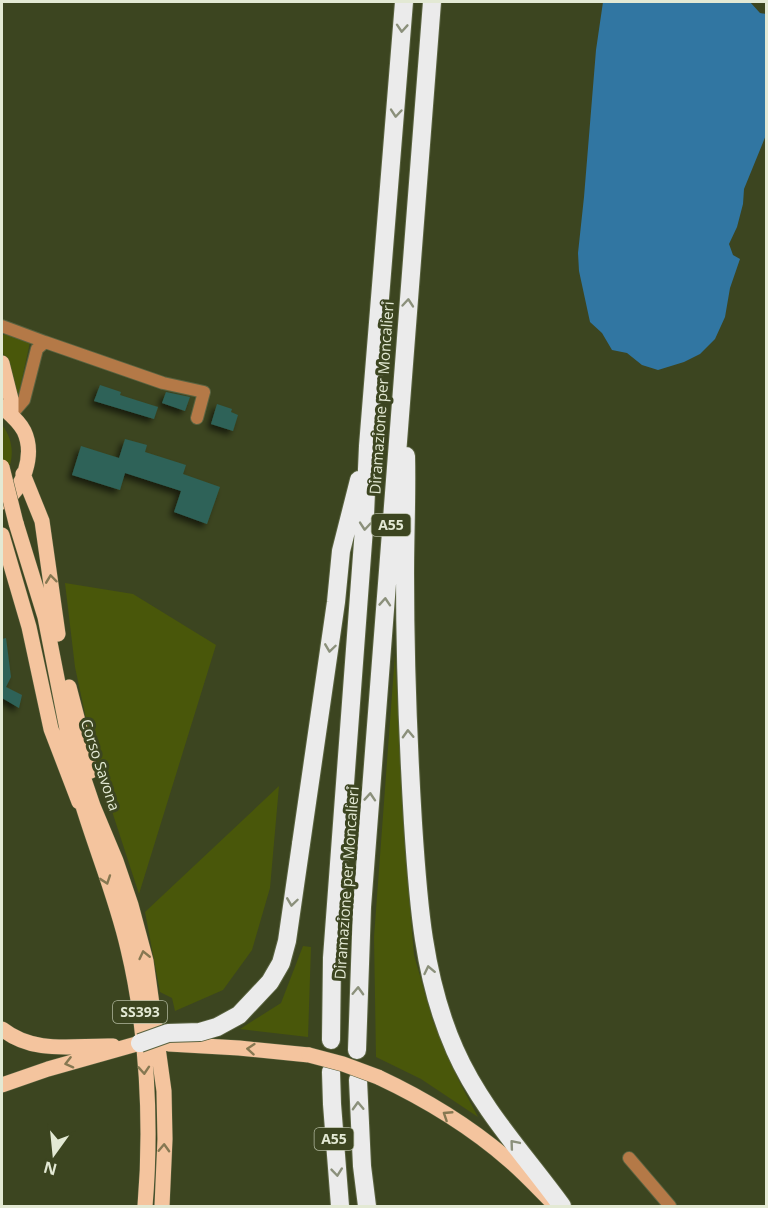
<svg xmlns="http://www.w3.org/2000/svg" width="768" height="1208" viewBox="0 0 768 1208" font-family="'Open Sans',sans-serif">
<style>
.green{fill:#49570a}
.water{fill:#3176a2}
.building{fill:#2e6258;filter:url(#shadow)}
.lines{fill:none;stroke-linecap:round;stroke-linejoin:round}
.street-casing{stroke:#5a6340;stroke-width:14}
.primary-casing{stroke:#5a6340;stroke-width:16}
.highway-casing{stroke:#5a6340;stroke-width:20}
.street{stroke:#b47947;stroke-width:12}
.primary{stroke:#f4c49e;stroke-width:15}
.highway{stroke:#ebebeb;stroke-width:18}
.primary-bridge-casing{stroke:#5a6340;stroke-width:16;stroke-linecap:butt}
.highway-bridge-casing{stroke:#5a6340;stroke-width:20;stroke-linecap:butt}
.primary-bridge{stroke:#f4c49e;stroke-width:15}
.highway-bridge{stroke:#ebebeb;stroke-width:18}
.oneway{stroke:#8b907b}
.oneway2{stroke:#867852}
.labels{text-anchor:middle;stroke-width:6;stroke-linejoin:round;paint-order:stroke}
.shield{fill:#3c4520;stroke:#b1b89e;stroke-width:1.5}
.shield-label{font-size:14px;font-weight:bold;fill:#e3e9d4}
.street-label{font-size:15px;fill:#e3e9d4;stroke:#3c4520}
</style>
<defs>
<filter id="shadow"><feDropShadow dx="-4" dy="4" stdDeviation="3" flood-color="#0009"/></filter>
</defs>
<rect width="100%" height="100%" fill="#3c4520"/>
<path class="green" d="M9,334l21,8 -11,51h-5l-12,-44v-14z
M2,425c13,16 13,39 0,55z
M65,583l68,11 83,51 -77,249 -45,-138 -19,-89z
M395,654l10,192 9,109 19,66 26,60 19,36 -57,-38 -45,-22 -2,-120z
M279,786l-9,102 -18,62 -29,40 -48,21 -3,-13 -12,-6 -15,-80z
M303,946l8,1 -3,90 -68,-8 41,-26z"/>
<path class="water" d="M603,2h147l10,11 6,1v121l-22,54 -1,15 -6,23 -8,17 4,11 7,4 -10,29 -5,29 -10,22 -15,15 -16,8 -26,8 -16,-5 -15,-12 -15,-3 -10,-17 -12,-11 -11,-51 -1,-18 6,-56 12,-147z"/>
<path class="building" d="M100,385l21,7 -1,3 38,12 -4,12 -60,-18z
M166,392l24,5 -5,14 -23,-8z
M217,404l15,5 -1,3 7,3 -5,16 -22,-7z
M125,439l22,6 -2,7 41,13 -3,9 37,13 -13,37 -33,-12 7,-21 -56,-18 -5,17 -48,-15 9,-29 38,12z
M6,638l5,39 -5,10 16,8 -3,13 -17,-10v-59z"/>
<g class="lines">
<defs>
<path id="street" d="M2,326l43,16
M11,415l13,-15 13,-51 8,-7 118,41 41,9 -7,26
M629,1158l41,48"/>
<path id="primary" d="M2,363l9,36v16
M2,407c8,7 17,14 22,24 11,23 0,59 -22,71
M23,474l19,47 16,113
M16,523l29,94 22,112 26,77 23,55 15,44 15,56 18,130 1,48 -3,67
M2,535l27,92 22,102 28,73
M69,687l22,84
M79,793c15,52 37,103 49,156 19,79 24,176 17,257
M2,1029c33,26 72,16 111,17
M169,1044l70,4 70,7
M378,1077c47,22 93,50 132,84 14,12 27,26 40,39
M2,1085l46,-16 92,-26"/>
<path id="highway" d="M406,456c1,39 -1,78 -1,118 0,83 3,166 8,249 5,78 10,155 42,227 26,59 70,105 107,156
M301,844l35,-242 5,-51 18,-71
M331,1040l1,-82 33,-443 3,-69 36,-444
M357,1050l5,-143 70,-905
M331,1072l1,32 8,102
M358,1080l4,86 5,40"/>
</defs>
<use href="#street" class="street-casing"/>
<use href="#primary" class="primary-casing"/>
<use href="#highway" class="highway-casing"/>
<use href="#street" class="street"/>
<use href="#primary" class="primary"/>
<use href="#highway" class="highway"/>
<defs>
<path id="primary-bridge" d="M2,467l14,56
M309,1055l34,9 35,13"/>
<path id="highway-bridge" d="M140,1043l28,-10 32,-1 17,-5 22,-12 31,-33 11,-19 6,-22 14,-97"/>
</defs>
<use href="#primary-bridge" class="primary-bridge-casing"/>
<use href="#highway-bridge" class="highway-bridge-casing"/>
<use href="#primary-bridge" class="primary-bridge"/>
<use href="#highway-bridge" class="highway-bridge"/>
</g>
<defs><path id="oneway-chevron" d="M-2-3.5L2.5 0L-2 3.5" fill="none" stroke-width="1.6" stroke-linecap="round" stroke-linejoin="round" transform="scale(1.5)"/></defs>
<g class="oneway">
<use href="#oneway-chevron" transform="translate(402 28) rotate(94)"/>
<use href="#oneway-chevron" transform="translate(396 113) rotate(95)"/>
<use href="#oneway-chevron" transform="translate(408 303) rotate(-85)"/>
<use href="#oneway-chevron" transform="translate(365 526) rotate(95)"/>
<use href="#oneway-chevron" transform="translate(385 602) rotate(-86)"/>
<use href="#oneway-chevron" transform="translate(330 648) rotate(98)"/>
<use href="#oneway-chevron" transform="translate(408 734) rotate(-92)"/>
<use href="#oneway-chevron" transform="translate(370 797) rotate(-86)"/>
<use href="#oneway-chevron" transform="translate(292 902) rotate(98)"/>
<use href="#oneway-chevron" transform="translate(429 970) rotate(-102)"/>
<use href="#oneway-chevron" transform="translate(358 991) rotate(-88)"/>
<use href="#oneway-chevron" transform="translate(358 1106) rotate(-92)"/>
<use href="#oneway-chevron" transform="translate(514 1144) rotate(-130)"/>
<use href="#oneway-chevron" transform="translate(337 1172) rotate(84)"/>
</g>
<g class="oneway2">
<use href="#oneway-chevron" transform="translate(51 579) rotate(-97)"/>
<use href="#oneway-chevron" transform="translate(106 880) rotate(71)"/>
<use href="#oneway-chevron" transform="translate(144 955) rotate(-103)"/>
<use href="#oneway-chevron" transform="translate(251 1049) rotate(-175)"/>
<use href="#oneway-chevron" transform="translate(69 1063) rotate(166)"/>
<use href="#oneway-chevron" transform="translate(144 1070) rotate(86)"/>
<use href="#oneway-chevron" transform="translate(447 1115) rotate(-147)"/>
<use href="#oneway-chevron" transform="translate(164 1148) rotate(-88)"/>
</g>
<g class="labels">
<g class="shield">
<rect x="371.5" y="514" width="39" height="22" rx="4.5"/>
<rect x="113" y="1001" width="54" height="22" rx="4.5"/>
<rect x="314.5" y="1128" width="39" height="22" rx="4.5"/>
</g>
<g class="shield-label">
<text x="391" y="530">A55</text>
<text x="140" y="1017">SS393</text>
<text x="334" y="1144">A55</text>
</g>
<g class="street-label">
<text transform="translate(382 398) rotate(-86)" y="5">Diramazione per Moncalieri</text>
<text transform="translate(100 765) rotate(72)" y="5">Corso Savona</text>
<text transform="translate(347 883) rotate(-86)" y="5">Diramazione per Moncalieri</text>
</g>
</g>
<rect width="768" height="1208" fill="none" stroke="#e3e9d4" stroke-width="6"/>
<g transform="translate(54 1154) rotate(195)" stroke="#3c4520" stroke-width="4.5" paint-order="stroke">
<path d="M0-4.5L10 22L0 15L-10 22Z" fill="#e3e9d4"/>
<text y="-9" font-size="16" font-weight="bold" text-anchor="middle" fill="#e3e9d4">N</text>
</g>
</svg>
